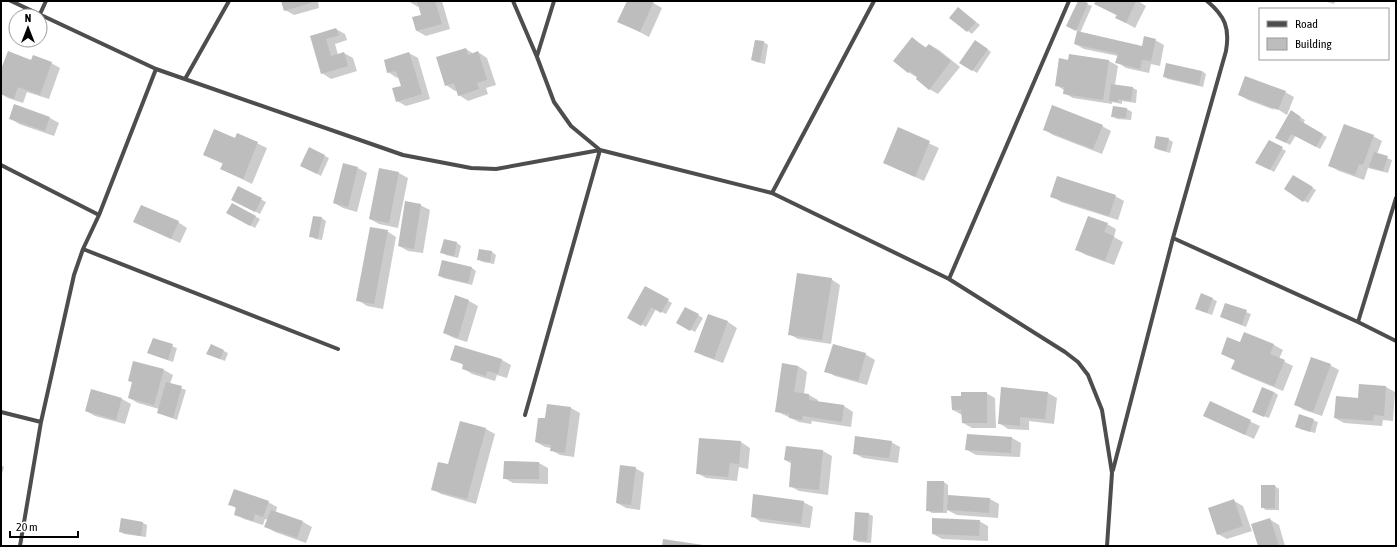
<svg xmlns="http://www.w3.org/2000/svg" width="1397" height="547" viewBox="0 0 1397 547" font-family="'Asap Condensed',sans-serif">
<style>
.shadow{fill:#0003}
.building{fill:#bdbdbd}
.lines{fill:none;stroke-linecap:round;stroke-linejoin:round}
.minor{stroke:#4d4d4d;stroke-width:4}
</style>
<rect width="100%" height="100%" fill="#fff"/>
<path class="shadow" d="M282,1h36l1,7 -25,7 -9,-5z
M408,1h34l8,28 -24,7 -9,-5 5,-15 -3,-10 -1,1z
M628,1h22l12,7 -13,29 -30,-16z
M1079,1l13,5 -12,27 63,14 12,-7 9,5 -4,21 -9,-2 -2,9 -23,-5 -9,-6 1,-6 -34,-7 -9,-5 3,-13 -6,-3z
M1097,1h41l8,5 -11,22 -18,-10 1,-2 -23,-12z
M1324,1h11l-1,3z
M962,11l18,14 -8,9 -21,-16z
M336,29l9,5 2,6 -12,4 3,11 6,-2 9,5 4,13 -26,8 -9,-6 -11,-37z
M912,38l15,10 3,-3 9,5 21,17 -22,27 -9,-5 -11,-11 -10,-6z
M755,41l9,1 4,3 -3,19 -9,-2 -4,-2z
M980,44l11,8 -14,21 -5,-3z
M466,49l8,5 4,-2 9,6 9,27 -10,3 2,6 -20,7 -9,-6 -2,-5 -2,1 -9,-6z
M409,53l9,5 12,41 -24,7 -9,-5 5,-15 -3,-9 -2,1 -9,-6z
M32,61l19,2 9,5 -11,31 -22,-7 -4,11 -15,-5 -7,-4v-22z
M1069,61h40l9,5 -3,19 18,3 4,2 -1,13 -14,-2v3l-10,-2v2l-39,-6 -9,-5v-3l-8,-5z
M1202,71l4,3 -3,13 -35,-8 -4,-3z
M1285,92l9,5 -7,18 -13,-8 -1,2 4,2 -29,-11 -9,-5z
M1114,107l13,2 5,3 -1,8 -14,-1 -5,-3z
M1291,112l14,8 -2,4 24,13 -7,12 -24,-14 -6,10 -14,-8z
M10,118h40l9,5 -5,13 -35,-12z
M1102,126l9,5 -9,23 -49,-19 -9,-6z
M898,129l41,19 -15,33 -31,-14z
M238,134l29,14 -15,36 -31,-15 2,-5 -19,-9 32,-16z
M1373,136l9,5 -5,13 15,6 -4,13 -20,-5 -4,12 -25,-9 -9,-5z
M1168,139l5,3 -3,11 -11,-3 -4,-2z
M1269,141l17,10 -12,21 -17,-10z
M309,148l20,10 -8,18 -15,-8z
M358,168l9,5 -10,39 -14,-4 -9,-5z
M399,173l9,5 -10,50 -19,-4 -9,-5z
M1293,176l23,14 -8,13 -23,-14z
M239,188l27,14 -6,12 -23,-12z
M1052,196h63l9,5 -6,19 -57,-18z
M232,204l28,15 -5,9 -27,-15z
M420,205l10,5 -7,43 -15,-2 -9,-5z
M322,218l4,3 -4,19 -7,-1 -4,-3z
M135,222h43l9,6 -7,15z
M1107,224l9,5 -2,8 9,5 -9,23 -28,-10 -9,-5z
M387,231l9,6 -13,72 -16,-3 -9,-6z
M457,243l4,3 -3,12 -12,-3 -5,-3z
M480,250l12,2 4,3 -2,9 -11,-2 -5,-3z
M442,261l30,7 4,3 -4,14 -29,-7 -4,-3z
M831,279l9,6 -9,59 -33,-5 -9,-5z
M645,287l27,16 -6,11 -10,-5 -10,18 -18,-10z
M1202,294l15,7 -5,14 -11,-4z
M456,297l13,4 9,5 -11,36 -13,-4 -10,-5z
M1226,304l25,10 -5,13 -25,-10z
M686,308l17,10 -8,14 -17,-9z
M709,315l19,7 9,6 -14,35 -19,-7 -9,-5z
M153,339l24,9 -4,14 -20,-7z
M1240,343l34,2 9,5 -4,9 14,7 -10,25 -41,-17 -9,-5 3,-8 -14,-7z
M211,345l17,8 -3,8 -13,-5z
M456,346l46,14 9,5 -4,13 -10,-3 -2,6 -23,-7 -9,-6 1,-3 -12,-6z
M865,354l10,6 -8,25 -32,-9 -9,-5z
M783,364l15,2 9,6 -3,22 5,1 9,5v3l26,3 9,6 -2,15 -39,-6 -1,3 -12,-2 -23,-11z
M1330,365l9,5 -17,46 -18,-6 -9,-6z
M164,370l9,5 -3,9 16,6 -9,30 -19,-7 1,-4 -21,-6 -9,-5 4,-15 -4,-3z
M1386,387l9,5 -2,29 -10,-1 -1,6 -38,-3 -9,-5 24,-19z
M1274,392l4,3 -9,23 -12,-4z
M986,393l9,5 1,30h-24l-9,-5 -1,-8 -9,-5 9,-13z
M1048,393l9,5 -3,26 -25,-3v9l-21,-1 -9,-6z
M122,399l9,5 -6,20 -30,-8 -9,-5z
M1210,403l50,23 -6,13 -40,-19z
M548,405l23,3 9,5 -6,44 -14,-2 -9,-5v-2l-6,-1 -9,-5 9,-23z
M1299,415l19,7 -3,11 -15,-4z
M461,422l25,7 9,5 -19,70 -35,-10 -9,-5 17,-23z
M1012,438l9,5 -1,14 -44,-2 -9,-5z
M741,442l9,6 -2,21 -9,-2 -2,14 -31,-3 -9,-5z
M891,442l9,5 -2,16 -35,-5 -9,-5z
M787,447l36,4 9,5 -4,39 -29,-4 -9,-5 2,-22 -7,-4z
M539,463l9,5v16l-35,-1 -9,-5z
M1,465l3,2 -3,10z
M635,468l9,5 -4,37 -14,-2 -9,-5z
M944,482l4,3v11l42,3 9,5 -1,14 -41,-3 -10,-5v3h-15l-5,-3z
M1275,486l4,3v21h-13l-4,-3z
M1234,501l9,5 9,25 -25,8 -9,-5z
M268,502l9,5 -1,5 27,10 9,5 -6,16 -31,-11 -9,-5 2,-7 -3,-1 -2,6 -19,-6 -9,-5 2,-5 -7,-5z
M803,502l10,5 -3,21 -49,-6 -9,-6z
M856,513l13,1 4,2 -2,27 -13,-1 -4,-2z
M121,519l22,4 4,2 -1,12 -22,-3 -4,-3z
M1269,519l10,6 6,21h-26z
M979,521l9,5v15l-46,-2 -9,-5z"/>
<path class="building" d="M281,1h29l1,2 -27,8z
M417,1h18l7,23 -26,7 -4,-14 9,-2z
M627,1h27l-14,31 -23,-10z
M1078,1h5l5,2 -12,28 -10,-5z
M1096,1h40l-10,22 -11,-5 2,-3 -23,-11z
M958,7l18,15 -9,10 -18,-14z
M336,28l3,7 -13,4 5,17 13,-4 4,14 -27,8 -11,-38z
M1077,31l65,15 2,-10 12,3 -5,22 -9,-1 -2,9 -25,-6 3,-9 -44,-10z
M912,37l13,11 4,-4 22,17 -22,29 -13,-11 1,-2 -7,-6 -2,2 -15,-12z
M755,40l9,1 -4,21 -9,-2z
M975,40l13,9 -16,22 -13,-8z
M466,48l2,7 10,-4 9,29 -10,3 2,6 -21,7 -4,-13 -9,3 -9,-29z
M8,51l23,9 2,-5 19,7 -12,33 -22,-8 -4,12 -13,-5v-25z
M409,52l13,42 -26,8 -4,-14 9,-2 -5,-15 -9,2 -3,-13z
M1069,54l40,6 -6,40 -40,-6 1,-7 -9,-1 4,-28 9,2z
M1166,63l36,8 -3,14 -36,-8z
M1245,76l41,15 -8,19 -40,-15z
M1111,84l22,3 -2,14 -13,-2v3l-9,-1z
M14,104l36,13 -5,14 -36,-12z
M1052,105l51,20 -10,24 -50,-19z
M1113,106l14,2 -1,10 -15,-1z
M1291,110l10,7 -2,3 24,14 -7,13 -25,-13 -5,9 -11,-5z
M1344,124l30,11 -11,30 -4,-1 -4,11 -27,-9z
M898,127l32,14 -15,36 -32,-14z
M214,129l21,9 2,-5 21,9 -15,37 -23,-10 3,-6 -20,-8z
M1156,136l13,2 -3,13 -12,-3z
M1269,140l14,7 -13,23 -15,-7z
M309,147l16,8 -8,19 -17,-8z
M1374,152l14,4 -5,15 -14,-4z
M343,163l15,4 -10,40 -15,-4z
M379,168l20,4 -10,51 -20,-4z
M1293,175l20,12 -10,15 -19,-13z
M1057,176l59,19 -7,21 -59,-19z
M238,186l24,12 -7,14 -24,-12z
M405,201l16,3 -7,45 -16,-3z
M232,203l24,13 -6,10 -24,-13z
M141,205l38,16 -8,18 -38,-17z
M313,216l9,1 -4,21 -9,-1z
M1088,216l20,7 -4,9 10,4 -9,25 -30,-11z
M370,227l18,3 -14,74 -18,-3z
M444,239l13,3 -3,14 -14,-3z
M479,249l13,2 -2,11 -13,-2z
M442,260l30,7 -4,16 -30,-7z
M797,273l35,5 -10,62 -34,-5z
M645,286l24,13 -8,14 -10,-6 -10,19 -14,-8z
M1201,293l12,5 -6,15 -12,-4z
M455,295l14,5 -11,38 -15,-5z
M1225,303l22,7 -5,15 -22,-8z
M685,307l14,7 -9,17 -14,-8z
M708,314l20,7 -14,38 -20,-7z
M1244,332l30,12 -4,10 15,6 -11,26 -43,-17 4,-9 -14,-6 6,-17 13,5z
M153,338l20,6 -5,16 -21,-7z
M211,344l13,6 -4,9 -14,-5z
M833,344l33,9 -8,28 -34,-9z
M455,345l47,14 -4,15 -11,-3 -1,5 -24,-7 1,-5 -13,-4z
M1311,357l20,7 -18,48 -19,-7z
M133,361l31,8 -10,36 -26,-7 4,-16 -4,-1z
M782,363l16,3 -4,26 15,2v6l35,5 -2,17 -39,-6 -1,4 -13,-2v-4l-14,-2z
M166,382l16,4 -9,32 -16,-5z
M1359,384l27,2 -2,30 -10,-1 -1,6 -39,-3 2,-22 22,2z
M1001,387l47,5 -3,27 -25,-2v9l-22,-2z
M1262,387l12,5 -10,25 -12,-5z
M91,389l31,9 -6,22 -31,-9z
M961,392h26v31h-25l-1,-13h-9l-1,-14h10z
M1210,401l41,19 -6,15 -42,-19z
M547,404l24,3 -6,46 -15,-2 1,-6 -16,-3 3,-24h7z
M1299,414l15,5 -4,13 -15,-5z
M460,421l26,7 -19,71 -36,-9 7,-28 10,2z
M967,434l45,3 -1,16 -46,-3z
M855,436l37,5 -3,17 -36,-4z
M699,438l42,3 -2,23 -9,-1 -2,14 -32,-3z
M786,446l37,4 -4,40 -30,-3 2,-26 -7,-1z
M504,461l35,1v17h-36z
M620,465l16,2 -5,38 -15,-2z
M927,481h17l-1,31 -17,-1z
M1261,485h14v23h-14z
M234,489l35,12 -6,16 -8,-3 -2,7 -19,-6 2,-8 -8,-2z
M753,494l51,7 -3,23 -50,-7z
M948,495l42,3 -1,15 -42,-3z
M1234,499l9,27 -26,9 -9,-27z
M271,510l32,11 -6,17 -33,-11z
M855,512l14,1 -2,28 -14,-1z
M121,518l22,4 -2,14 -22,-4z
M932,518l48,2 -1,16 -47,-2z
M1270,518l9,28h-21l-7,-22z
M663,539l40,6v1h-41z"/>
<g class="lines">
<path class="minor" d="M11,1l145,68 247,86 68,13 25,1 104,-19 -75,265
M513,1l24,56 17,45 17,24 29,24 172,43 177,86 116,73 13,10 10,13 14,35 10,63 -5,73
M40,14l6,-13
M537,56l17,-55
M185,79l44,-78
M1,165l98,50
M772,193l102,-192
M1173,238l185,84 38,19
M83,249l255,100
M949,279l120,-278
M1358,322l38,-124
M1,412l40,10
M1113,470l60,-232 53,-187c4,-23 -1,-35 -19,-50
M20,546l21,-124 33,-147 9,-26 16,-34 57,-146"/>
</g>
<rect width="1397" height="547" fill="none" stroke="#000000" stroke-width="4"/>
<rect x="1259" y="8" width="130" height="52" fill="#ffffff" stroke="#999999"/>
<rect x="1267" y="21" width="20" height="6" fill="#4d4d4d" stroke="#999999"/>
<text x="1295" y="28" font-size="12" fill="#000000">Road</text>
<rect x="1267" y="38" width="20" height="12" fill="#bdbdbd" stroke="#999999"/>
<text x="1295" y="48" font-size="12" fill="#000000">Building</text>
<g transform="translate(28 28)"><circle r="19" fill="#ffffff" stroke="#999999"/>
<path d="M0-3L7 15L0 10L-7 15Z" fill="#000000"/>
<text y="-6" font-size="11" font-weight="bold" text-anchor="middle" fill="#000000">N</text>
</g>
<path d="M10 531v6h68v-6" fill="none" stroke="#000000" stroke-width="2"/>
<text x="16" y="531" font-size="12" fill="#000000" stroke="#ffffff" stroke-width="3" paint-order="stroke">20 m</text>
</svg>
